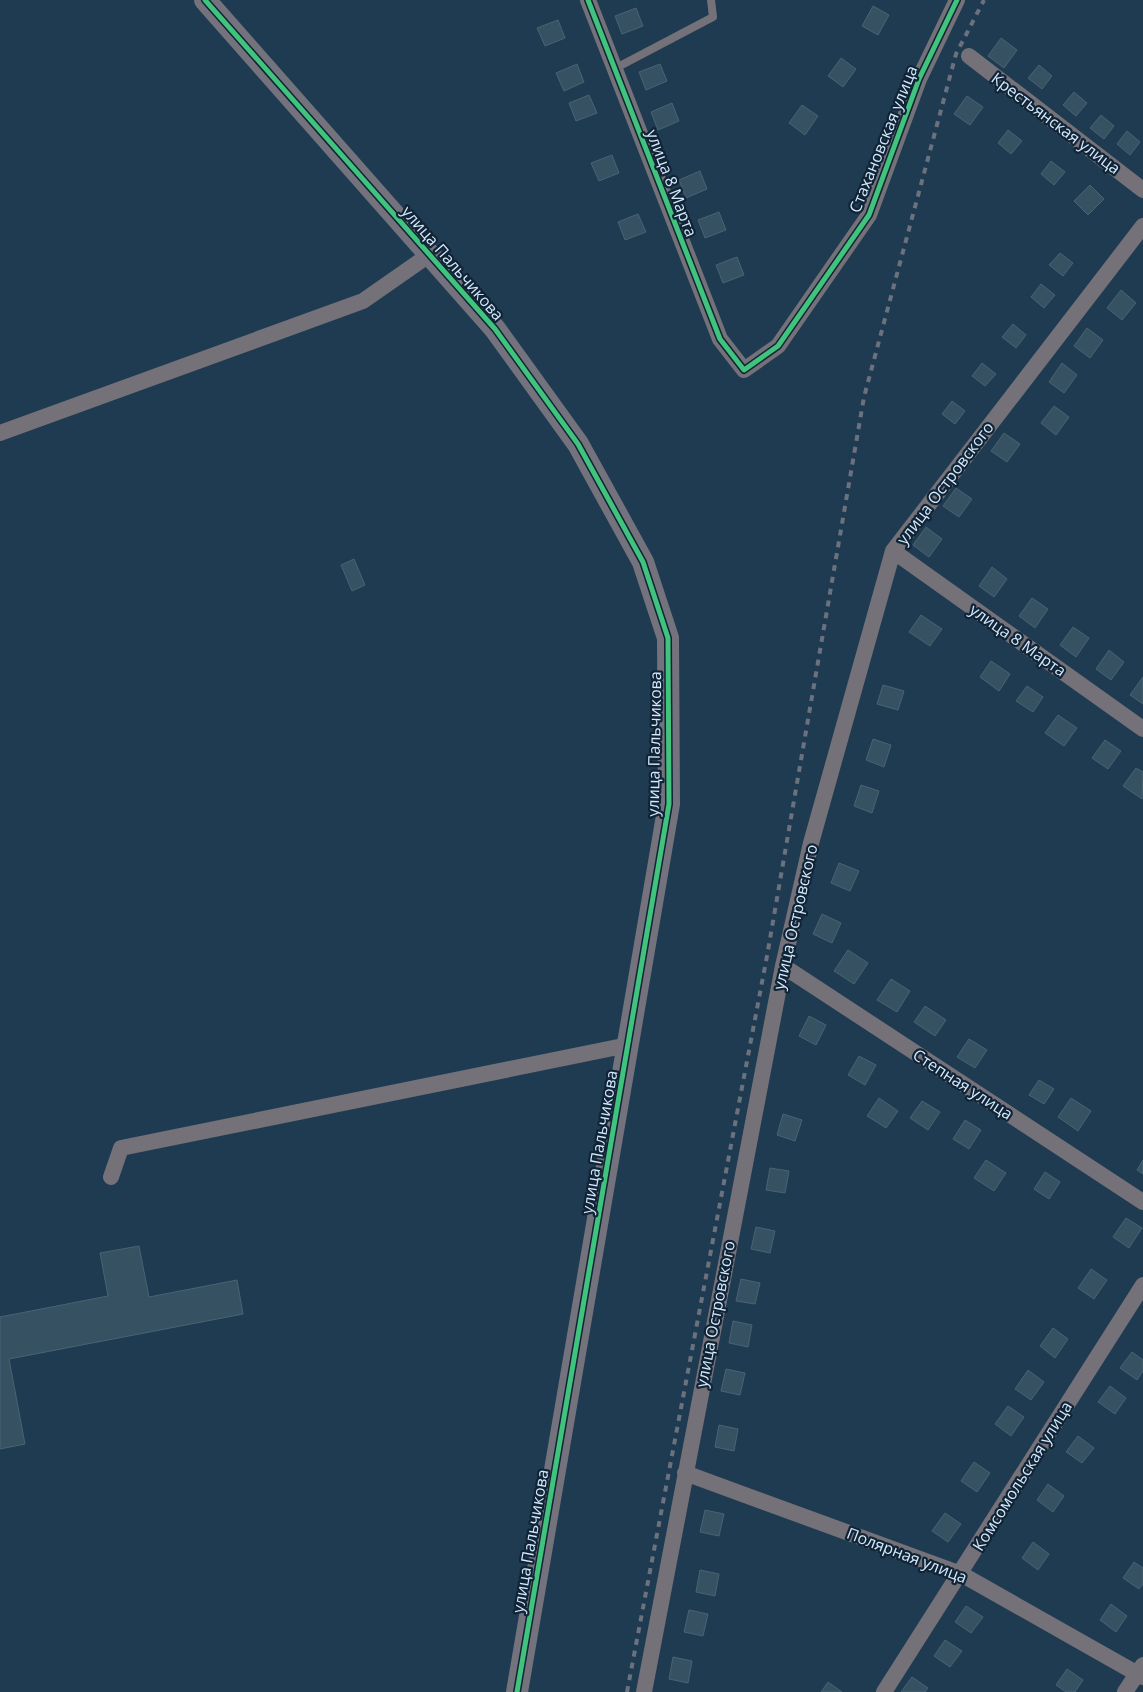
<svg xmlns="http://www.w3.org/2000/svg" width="1143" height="1692" viewBox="0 0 1143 1692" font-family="'Open Sans',sans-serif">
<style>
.building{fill:#365262;stroke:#496373}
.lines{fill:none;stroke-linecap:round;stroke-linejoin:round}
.lane{stroke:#757179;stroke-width:8}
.street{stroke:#757179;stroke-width:16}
.secondary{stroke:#74727d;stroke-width:22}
.rail{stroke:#6b727d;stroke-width:4;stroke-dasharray:6 6;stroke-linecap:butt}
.cycleway-casing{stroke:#102436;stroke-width:8}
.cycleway{stroke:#40c37c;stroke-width:5}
.labels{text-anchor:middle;stroke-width:4.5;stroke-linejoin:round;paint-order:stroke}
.street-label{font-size:16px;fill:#d5e9fd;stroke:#102436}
</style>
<rect width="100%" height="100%" fill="#1f3b51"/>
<path class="building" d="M873,6l16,9 -11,20 -16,-9z
M636,8l7,18 -21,8 -7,-18z
M558,20l7,18 -20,8 -8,-18z
M1001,38l16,12 -13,18 -16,-12z
M841,58l15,11 -13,18 -15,-11z
M577,64l7,18 -20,9 -8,-18z
M660,64l7,17 -21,9 -7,-18z
M1039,65l13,11 -10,13 -14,-11z
M1074,92l13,11 -11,13 -13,-11z
M589,95l8,18 -21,8 -7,-18z
M967,96l16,11 -13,18 -16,-11z
M672,103l7,18 -21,9 -7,-18z
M802,105l16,11 -13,19 -16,-12z
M1101,115l13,11 -10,13 -14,-11z
M1008,130l14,11 -11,13 -13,-11z
M1127,131l13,11 -10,13 -13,-11z
M612,155l7,18 -20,8 -8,-18z
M1051,161l14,11 -11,13 -13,-11z
M700,171l7,18 -21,9 -7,-18z
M1090,185l14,14 -16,16 -14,-14z
M719,212l7,18 -21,8 -7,-18z
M638,214l8,18 -21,8 -7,-18z
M1060,253l13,10 -10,13 -14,-11z
M737,257l7,18 -21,8 -7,-18z
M1041,284l14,11 -11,13 -13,-11z
M1121,290l15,13 -14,17 -15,-12z
M1013,324l13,11 -10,13 -14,-11z
M1087,328l16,12 -13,18 -16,-12z
M982,363l14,11 -11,12 -13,-10z
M1062,363l15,12 -13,18 -15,-11z
M952,401l13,10 -10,13 -13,-10z
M1054,406l15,11 -13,18 -15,-12z
M1004,433l16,11 -13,18 -16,-11z
M956,488l16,11 -13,18 -16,-11z
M926,527l16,12 -13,18 -16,-12z
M354,559l11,26 -13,6 -11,-26z
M992,567l15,12 -13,18 -15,-11z
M1032,598l16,11 -13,19 -16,-12z
M921,615l21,14 -12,17 -21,-14z
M1073,627l16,11 -13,19 -16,-12z
M1109,650l15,12 -13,18 -15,-11z
M991,661l19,13 -11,17 -19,-14z
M1143,677v27l-13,-9z
M883,685l21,6 -6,19 -21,-6z
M1027,686l16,11 -10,15 -17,-11z
M1058,715l19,13 -13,18 -19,-13z
M873,739l18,6 -7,22 -18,-7z
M1105,740l16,11 -13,18 -16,-11z
M1136,768l7,4 -1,27 -19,-13z
M861,785l18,6 -7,22 -18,-7z
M839,863l20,8 -9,20 -19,-8z
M822,914l19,9 -9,20 -19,-9z
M848,950l20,13 -14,21 -20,-13z
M891,979l19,12 -13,21 -20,-12z
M925,1006l21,14 -11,16 -21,-14z
M809,1016l17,9 -10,20 -17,-9z
M969,1039l18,11 -12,18 -18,-11z
M859,1056l17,9 -11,20 -17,-10z
M1039,1080l15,9 -10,15 -15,-9z
M879,1098l19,13 -12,17 -19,-12z
M1071,1098l20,13 -13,20 -20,-14z
M922,1101l18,11 -12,18 -18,-12z
M783,1114l19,6 -7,21 -18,-6z
M965,1120l16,10 -12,19 -16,-10z
M986,1160l20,13 -12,18 -20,-13z
M1143,1160v14l-6,-4z
M770,1168l19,3 -4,22 -19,-3z
M1045,1172l15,10 -11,17 -15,-10z
M1126,1218l16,10 -13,20 -16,-11z
M756,1227l19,4 -5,22 -19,-4z
M139,1246l10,51 88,-17 6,34 -234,45 16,85 -25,5v-132l108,-21 -8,-43z
M1091,1269l16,11 -13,19 -16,-11z
M741,1279l19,4 -5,21 -19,-3z
M733,1321l19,4 -4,22 -19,-4z
M1053,1328l15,11 -13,19 -15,-12z
M1132,1352l11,8v11l-6,9 -17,-12z
M726,1369l19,4 -5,22 -19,-4z
M1028,1370l16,12 -13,18 -16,-11z
M1110,1386l16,12 -11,16 -17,-12z
M1008,1406l16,11 -13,19 -16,-12z
M719,1425l19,4 -4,22 -19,-4z
M1078,1436l16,12 -12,15 -16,-11z
M974,1462l16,11 -13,19 -16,-11z
M1048,1484l16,12 -11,16 -16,-12z
M705,1510l19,4 -5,22 -19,-4z
M945,1513l16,11 -13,18 -16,-11z
M1033,1542l16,12 -11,16 -16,-12z
M1134,1562l9,6v16l-4,5 -16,-11z
M700,1570l19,4 -4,22 -19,-4z
M1111,1604l16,12 -11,16 -16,-12z
M966,1606l17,11 -12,16 -16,-11z
M689,1610l19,4 -5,22 -19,-4z
M945,1640l17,11 -12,16 -16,-11z
M673,1657l19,4 -4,22 -19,-4z
M1067,1669l16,11 -8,12h-9l-10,-7z
M912,1677l16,11 -3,4h-24z
M828,1682l14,10h-21z"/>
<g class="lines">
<path class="lane" d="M614,69l99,-52 -2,-17"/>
<path class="street" d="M588,0l132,339 24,31 34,-24 91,-131 50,-136 38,-79
M969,56l174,134
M0,433l363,-132 66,-46
M893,551l250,178
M783,966l360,236
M111,1177l10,-29 507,-103
M685,1473l276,101 182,103
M644,1692l139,-726 28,-123 82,-292 250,-325
M884,1692l259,-407
M1125,1692l18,-27"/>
<path class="secondary" d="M205,0l290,329 83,115 65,118 25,76 1,166 -152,888"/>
<path class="rail" d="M627,1692l140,-736 97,-559 92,-343 28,-54"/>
<defs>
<path id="cycleway" d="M205,0l290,329 83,115 65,118 25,76 1,166 -152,888
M588,0l132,339 24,31 34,-24 91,-131 50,-136 38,-79"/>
</defs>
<use href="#cycleway" class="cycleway-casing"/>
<use href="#cycleway" class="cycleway"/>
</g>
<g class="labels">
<g class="street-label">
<text transform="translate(1056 123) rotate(37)" y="6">Крестьянская улица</text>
<text transform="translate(883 139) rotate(-68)" y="6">Стахановская улица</text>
<text transform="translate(672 183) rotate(69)" y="6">улица 8 Марта</text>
<text transform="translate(453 263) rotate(49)" y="6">улица Пальчикова</text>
<text transform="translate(945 483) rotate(-53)" y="6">улица Островского</text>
<text transform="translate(1018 640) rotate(35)" y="6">улица 8 Марта</text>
<text transform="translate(654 744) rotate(-89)" y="6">улица Пальчикова</text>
<text transform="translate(795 917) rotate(-77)" y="6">улица Островского</text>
<text transform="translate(963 1084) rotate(33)" y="6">Степная улица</text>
<text transform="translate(599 1142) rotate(-80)" y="6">улица Пальчикова</text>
<text transform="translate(715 1314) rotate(-79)" y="6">улица Островского</text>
<text transform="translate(1022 1476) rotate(-58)" y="6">Комсомольская улица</text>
<text transform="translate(530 1541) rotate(-80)" y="6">улица Пальчикова</text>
<text transform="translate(907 1555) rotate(21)" y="6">Полярная улица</text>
</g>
</g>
</svg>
